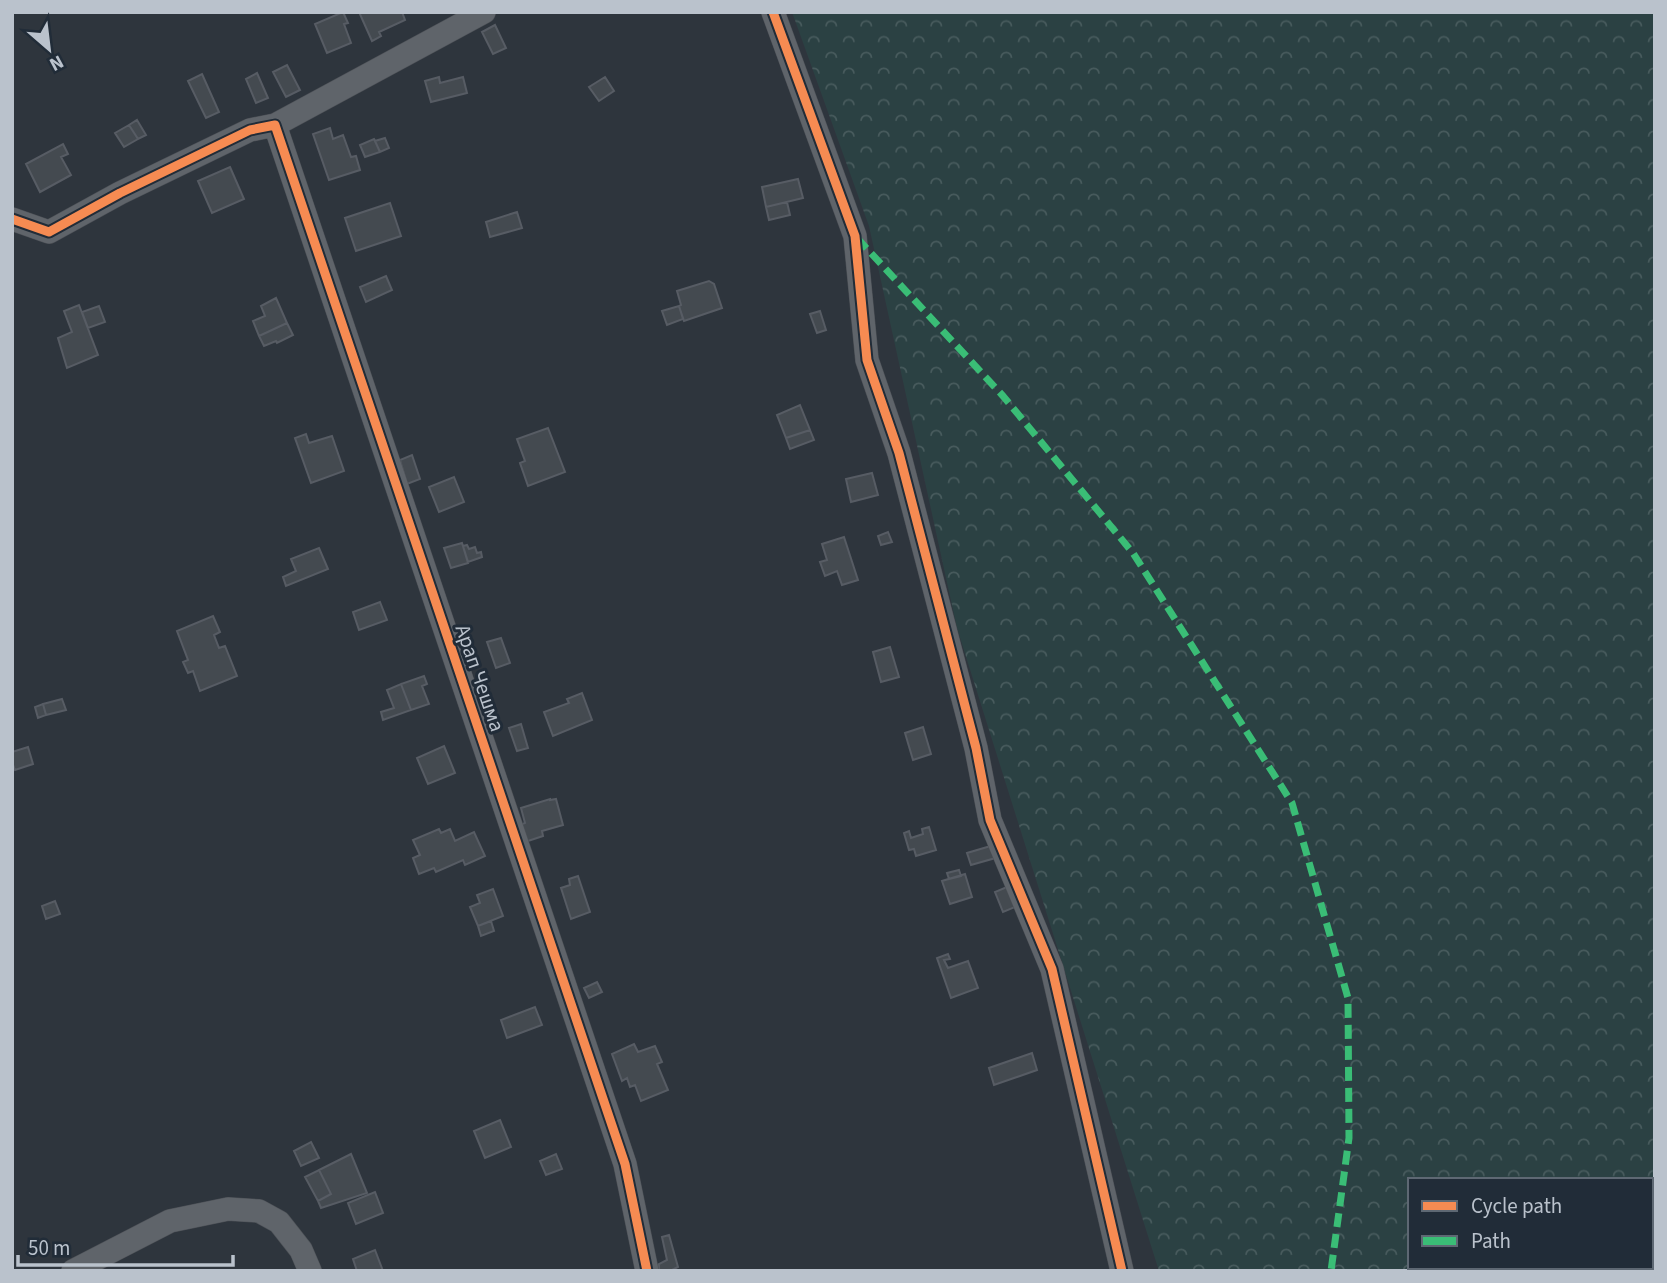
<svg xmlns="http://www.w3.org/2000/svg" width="1667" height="1283" viewBox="0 0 1667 1283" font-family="'Source Sans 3',sans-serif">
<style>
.forest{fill:url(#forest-crowns);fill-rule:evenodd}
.building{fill:#444a50;stroke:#575c64;stroke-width:2}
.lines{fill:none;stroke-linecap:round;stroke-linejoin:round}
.street-casing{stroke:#4d5157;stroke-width:24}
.street{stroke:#5f646a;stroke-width:23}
.quiet{stroke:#3abd76;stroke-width:7;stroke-dasharray:14 7;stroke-linecap:butt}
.cycleway-casing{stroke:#212c38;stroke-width:13}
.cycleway{stroke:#f68b52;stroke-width:9}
.labels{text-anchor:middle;stroke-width:6;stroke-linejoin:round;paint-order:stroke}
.street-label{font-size:21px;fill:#bac2cc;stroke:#212c38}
</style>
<defs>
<pattern id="forest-crowns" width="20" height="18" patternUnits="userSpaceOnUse" patternTransform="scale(1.75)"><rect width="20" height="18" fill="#2b4143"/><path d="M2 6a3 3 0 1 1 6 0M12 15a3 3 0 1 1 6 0" fill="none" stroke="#485b5d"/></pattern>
</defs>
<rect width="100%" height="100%" fill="#2e353d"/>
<path class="forest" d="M792,12h863v1259h-496l-202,-643 -88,-402zM1410,1180h241v87h-241z"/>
<path class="building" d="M343,12l5,11 -4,1 7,19 -24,10 -12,-29z
M359,12h43l3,8 -26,12 2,4 -9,5z
M495,25l11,23 -13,6 -11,-22z
M287,65l13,25 -14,7 -13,-25z
M257,73l11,25 -12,5 -10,-24z
M202,74l17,38 -13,6 -18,-37z
M439,77l1,6 23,-6 4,16 -36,9 -6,-21z
M605,77l9,14 -15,10 -10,-14z
M137,120l9,15 -8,4 -9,-14z
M129,125l9,14 -14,8 -9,-14z
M330,128l3,11 10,-4 8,22 5,-1 4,14 -31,10 -16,-46z
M385,138l4,10 -9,4 -5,-11z
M374,139l6,13 -15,5 -5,-12z
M63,144l5,10 -7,3 10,18 -31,17 -14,-28z
M230,167l14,32 -32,14 -14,-32z
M798,179l5,19 -37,9 -4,-20z
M787,202l3,13 -21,5 -3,-13z
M390,203l11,33 -45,15 -11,-33z
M517,212l5,16 -32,9 -4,-15z
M386,276l6,14 -26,12 -6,-15z
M709,281l5,3 8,24 -38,13 -5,-15 2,-1 -4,-14z
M276,298l11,25 -28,13 -6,-15 12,-5 -4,-10z
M79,305l19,50 -31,13 -9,-30 14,-6 -8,-21z
M99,306l6,16 -17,6 -6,-16z
M679,306l4,13 -16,6 -5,-14z
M820,311l6,19 -9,3 -7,-19z
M287,323l6,12 -16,8 -1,-2 -12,5 -5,-10z
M800,405l10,25 -24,8 -9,-23z
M548,428l17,44 -37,14 -8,-23 5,-2 -8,-22z
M810,430l4,10 -24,9 -4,-11z
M306,434l3,9 23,-7 12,35 -33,12 -16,-45z
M412,455l8,24 -13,5 -7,-24z
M872,473l6,22 -27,7 -5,-23z
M454,477l10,25 -25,10 -10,-25z
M888,532l4,10 -11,3 -3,-9z
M844,537l14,43 -16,5 -5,-14 -12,5 -5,-14 7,-2 -5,-16z
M462,543l6,20 -17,5 -7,-20z
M467,545l2,4 6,-2 2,6 4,-1 1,5 -14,5 -5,-16z
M319,548l9,21 -42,17 -3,-9 13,-6 -5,-12z
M380,602l7,18 -28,10 -6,-18z
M213,616l7,16 -6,3 5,13 6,-2 12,30 -37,15 -7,-20 -5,2 -5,-11 5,-2 -11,-29z
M501,638l9,25 -14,5 -9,-26z
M890,647l9,30 -18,5 -8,-30z
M424,676l3,8 -5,2 7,18 -18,6 -10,-26z
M401,684l10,26 -28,10 -2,-8 13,-4 -7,-18z
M582,693l10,27 -39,16 -9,-24 25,-9 -2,-4z
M62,699l4,11 -20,5 -3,-11z
M43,704l3,11 -8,3 -3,-11z
M521,724l7,24 -11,3 -8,-23z
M923,727l8,27 -18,6 -8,-27z
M444,746l11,27 -27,11 -11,-26z
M28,747l5,17 -18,6 -3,-8v-10z
M550,799v1l6,-1 7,26 -21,6 1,5 -18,6 -5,-17 5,-2 -4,-15z
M929,827l7,23 -20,6 -2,-7 -5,1 -5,-17 5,-2 2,7 12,-4 -1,-5z
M439,829l2,4 9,-4 5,12 19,-9 11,24 -20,9 -2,-5 -27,12 -2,-4 -15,6 -6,-16 7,-3 -7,-15z
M994,845l5,12 -28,8 -4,-12z
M959,870l2,6 -12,3 -2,-6z
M965,874l7,23 -22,7 -8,-23z
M578,876l12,36 -19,7 -10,-31 9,-3 -1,-6z
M1019,882l8,20 -24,10 -8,-20z
M493,889l10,27 -25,10 -8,-19 10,-4 -3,-8z
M55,901l5,13 -14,5 -4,-13z
M491,921l3,10 -13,5 -3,-10z
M948,954l2,5 -6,1 4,8 20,-7 10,27 -27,10 -14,-40z
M597,982l5,10 -13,6 -5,-10z
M535,1007l7,18 -35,13 -6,-18z
M634,1044l4,8 17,-6 7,16 -5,2 11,26 -27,11 -6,-16 -5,2 -3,-9 -5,3 -10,-27z
M1032,1053l5,17 -43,15 -5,-17z
M500,1120l11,27 -26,11 -11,-27z
M311,1142l8,16 -18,8 -7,-15z
M351,1154l16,39 -46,15 -3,-7 13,-7 -12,-24z
M556,1154l6,15 -16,6 -6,-14z
M319,1170l12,24 -13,7 -13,-24z
M375,1192l8,21 -27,11 -8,-21z
M669,1235l9,32 -8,4h-11v-7l8,-4 -5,-23z
M375,1250l8,21h-26l-4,-12z"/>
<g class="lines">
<defs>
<path id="street" d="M773,12l82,224 12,124 32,93 77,295 14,72 62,149 70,302
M275,125l209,-113
M12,219l37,13 71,-39 130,-63 25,-5 350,1039 22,107
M73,1271l97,-50 58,-12 31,2 20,11 22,28 9,21"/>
</defs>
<use href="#street" class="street-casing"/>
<use href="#street" class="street"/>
<path class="quiet" d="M857,238l146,158 130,157 159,250 56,195 1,140 -18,133"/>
<defs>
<path id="cycleway" d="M773,12l82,224 12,124 32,93 77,295 14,72 62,149 70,302
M12,219l37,13 71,-39 130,-63 25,-5 350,1039 22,107"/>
</defs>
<use href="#cycleway" class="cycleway-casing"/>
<use href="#cycleway" class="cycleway"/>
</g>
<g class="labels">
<g class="street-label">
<text transform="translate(480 678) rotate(71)" y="7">Арап Чешма</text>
</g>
</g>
<rect width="1667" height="1283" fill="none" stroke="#bac2cc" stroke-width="28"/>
<rect x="1408" y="1178" width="245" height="91" fill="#212c38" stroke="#5e6873" stroke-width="2"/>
<rect x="1422" y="1201" width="35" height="10" fill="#f68b52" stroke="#5e6873" stroke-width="2"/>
<text x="1471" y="1213" font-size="21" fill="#bac2cc">Cycle path</text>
<rect x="1422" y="1236" width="35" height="10" fill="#3abd76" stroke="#5e6873" stroke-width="2"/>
<text x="1471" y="1248" font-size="21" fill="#bac2cc">Path</text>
<g transform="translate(49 49) rotate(152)" stroke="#212c38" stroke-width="5" paint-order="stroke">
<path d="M0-5L12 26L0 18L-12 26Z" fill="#bac2cc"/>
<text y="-10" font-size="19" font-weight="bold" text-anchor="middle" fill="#bac2cc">N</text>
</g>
<path d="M18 1255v10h215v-10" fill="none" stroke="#bac2cc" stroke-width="3.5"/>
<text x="28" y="1255" font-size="21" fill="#bac2cc" stroke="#212c38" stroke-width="5" paint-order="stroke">50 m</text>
</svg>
